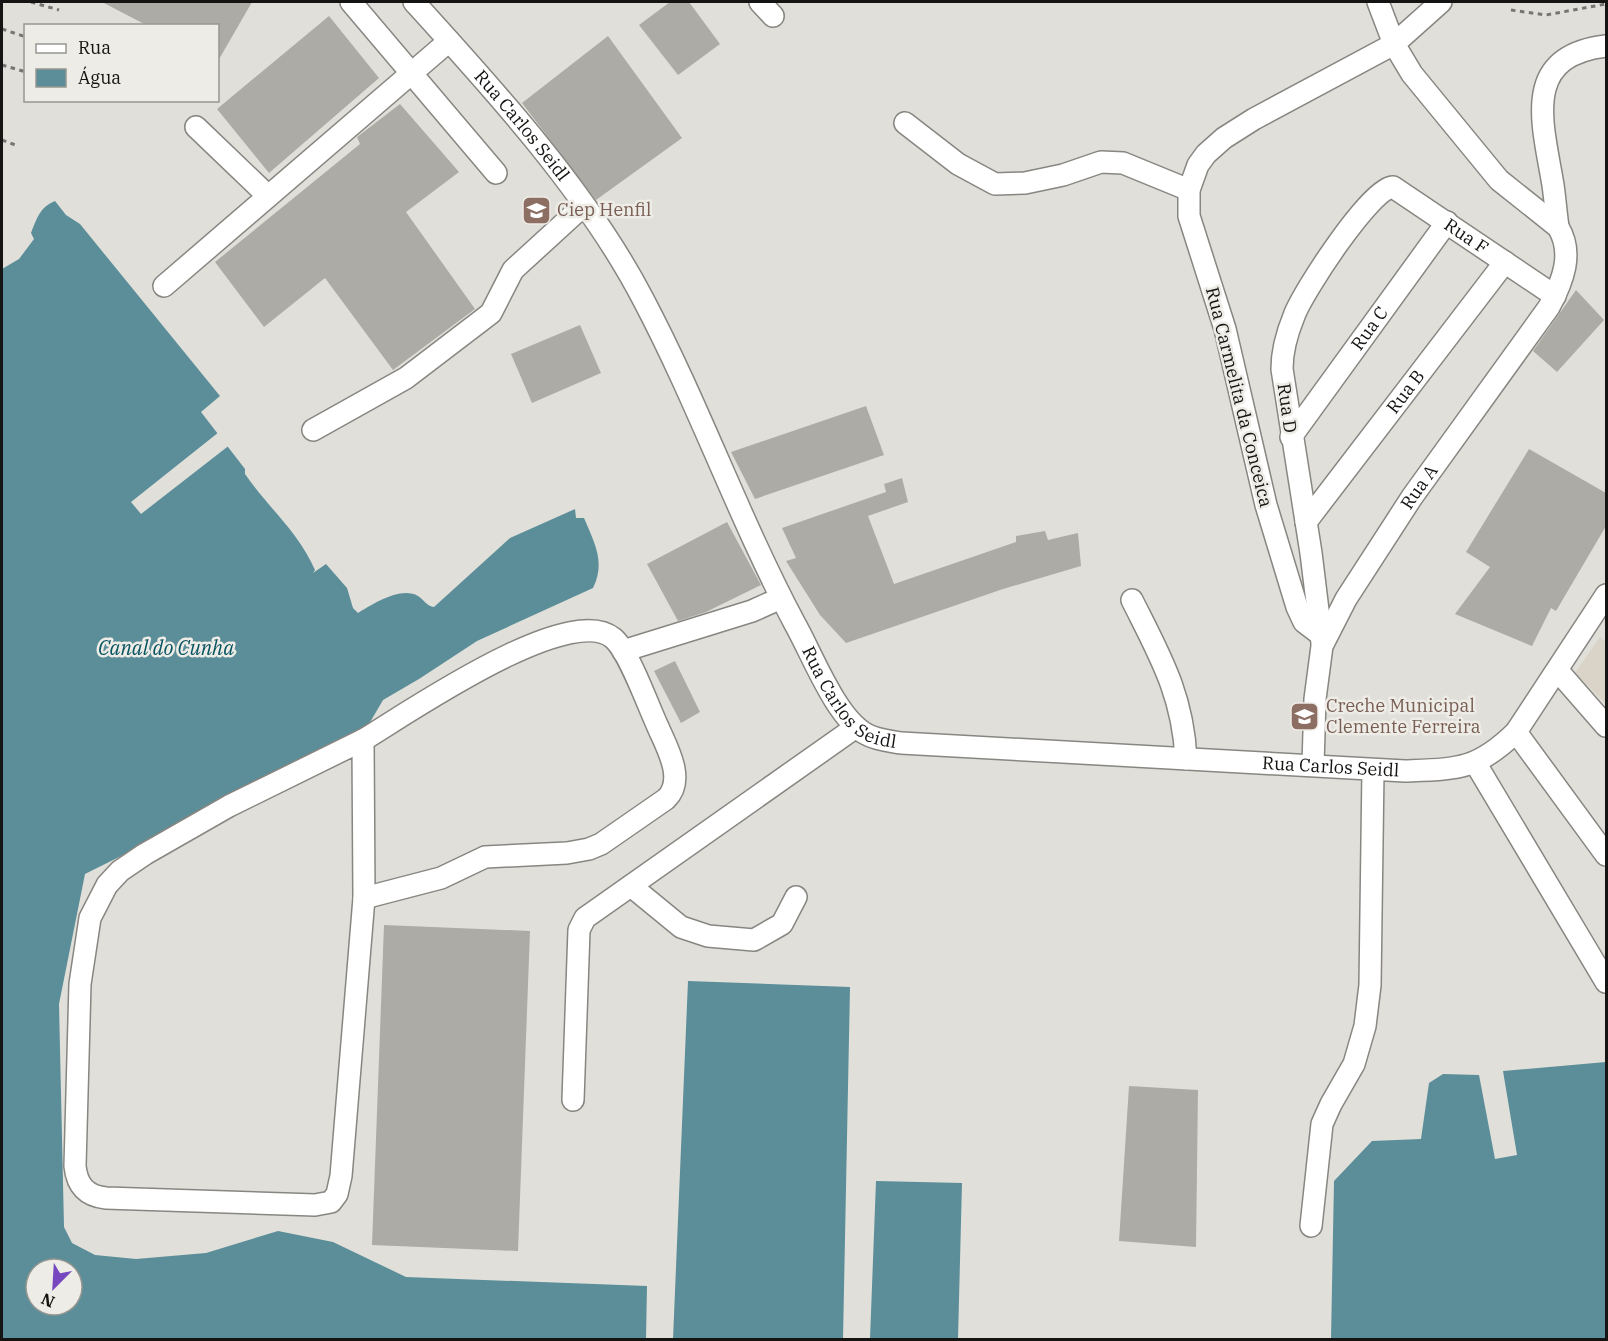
<svg xmlns="http://www.w3.org/2000/svg" width="1608" height="1341" viewBox="0 0 1608 1341" font-family="'IBM Plex Serif',serif">
<style>
.built{fill:#d9d4c7}
.water{fill:#5b8e99;fill-rule:evenodd}
.pier{fill:#e1dfd9}
.building{fill:#adaba5}
.lines{fill:none;stroke-linecap:round;stroke-linejoin:round}
.minor-casing{stroke:#888681;stroke-width:24}
.path{stroke:#767571;stroke-width:3;stroke-dasharray:4.5 4.5;stroke-linecap:butt}
.minor{stroke:#fff;stroke-width:21}
.labels{text-anchor:middle;stroke-width:5;stroke-linejoin:round;paint-order:stroke}
.street-label{font-size:18px;fill:#151412;stroke:#eeece6}
.education-label{font-size:18px;fill:#785e54;stroke:#eeece6;text-anchor:start}
.water-label{font-size:20px;font-style:italic;fill:#065361;stroke:#eeece6}
</style>
<rect width="100%" height="100%" fill="#e1dfd9"/>
<path class="built" d="M1600,637l6,5v62l-31,-31z"/>
<path class="water" d="M55,201l11,14 14,9 140,172 -19,16 44,57v5c24,35 53,57 70,96l-2,3 13,-9 21,24 6,20 5,5c15,-9 43,-27 60,-17 6,4 9,10 16,11l76,-69 65,-29 1,9h8c10,24 22,44 9,70l-116,53 -58,38 -36,21 -21,36 -277,138 -26,130 5,223 8,16 23,12 41,4 70,-6 72,-22 55,11 73,35 241,9 -1,53 -644,1v-1071l17,-10 15,-20 -3,-6c6,-15 9,-26 24,-32zM36,1269h36v36h-36z
M688,981l162,6 -7,352h-170z
M1606,1062v277h-275l3,-158 38,-40 49,-2 8,-56 14,-9 36,1 16,84 22,-4 -14,-84z
M876,1181l86,2 -4,156h-88z"/>
<path class="pier" d="M219,432l8,12h4l-90,70 -10,-12z"/>
<path class="building" d="M102,2h150l-34,59v-35h-70z
M670,2h19l31,42 -42,31 -39,-50z
M329,16l50,62 -110,95 -52,-64z
M608,36l74,102 -86,62 -74,-97z
M400,104l59,68 -53,40 69,97 -82,61 -68,-92 -61,49 -49,-65 145,-118 -3,-7z
M1576,290l28,30 -47,52 -24,-21z
M580,325l21,48 -69,30 -21,-49z
M866,406l18,49 -129,44 -24,-47z
M1529,449l77,44v33l-50,85 -5,-3 -19,38 -77,-32 35,-47 -24,-15z
M902,478l6,24 -40,14 26,68 122,-42v-6l29,-5 3,9 30,-7 3,33 -78,23 -157,54 -26,-28 -34,-54 10,-3 -14,-30 104,-36 -2,-8z
M727,522l34,63 -55,27 -28,9 -31,-57z
M675,661l25,51 -19,11 -27,-52z
M384,925l146,6 -12,320 -146,-6z
M1129,1086l69,4 -2,157 -77,-6z"/>
<g class="lines">
<defs>
<g id="minor">
<path d="M351,2l145,171"/>
<path id="s1" d="M414,2c80,88 174,191 229,297 56,106 96,220 152,325 17,30 41,94 71,110 10,6 24,7 35,9l504,28c53,-2 72,-1 111,-39l90,-137"/>
<path d="M760,2l13,14"/>
<path d="M905,123l53,41 37,20 30,-1 38,-8 38,-13 22,1 66,27"/>
<path d="M196,127l72,69"/>
<path d="M1558,227c-2,-14 -3,-28 -5,-42 -10,-61 -33,-129 53,-139"/>
<path d="M164,286l285,-245"/>
<path d="M313,430l93,-52 76,-58 9,-7 22,-43 70,-64"/>
<path id="s2" d="M1291,437l156,-215"/>
<path id="s3" d="M1306,522l199,-260"/>
<path d="M1132,600c28,56 51,95 54,159"/>
<path d="M1321,635l-17,-13 -7,-15 -31,-102 -41,-176 -36,-113v-26l9,-25 8,-11 18,-16 30,-19 140,-75 47,-42"/>
<path id="s4" d="M1322,643l-11,-90 -29,-184c0,-19 5,-36 12,-53 8,-23 78,-130 99,-129l162,109"/>
<path d="M623,651l129,-40 29,-13"/>
<path d="M1558,671l48,55"/>
<path d="M1516,732l90,123"/>
<path d="M363,740l1,158 -23,278 -4,18 -6,8 -16,3 -209,-7c-20,-2 -29,-13 -31,-32l5,-182 10,-66 17,-33 13,-14 25,-17 84,-48z"/>
<path d="M363,740c42,-25 206,-139 250,-102 16,13 35,68 45,89 9,21 28,53 8,72l-65,45 -12,5 -22,4 -82,4 -44,21 -77,20"/>
<path d="M1476,764l130,218"/>
<path id="s5" d="M1313,765l2,-66 7,-53 24,-47 66,-102 137,-190c14,-26 25,-54 9,-80l-59,-47 -87,-106 -18,-30 -16,-42"/>
<path d="M631,886l50,41 27,9 46,4 28,-16 14,-27"/>
<path d="M573,1100l6,-170 6,-12 271,-191"/>
<path d="M1311,1226l11,-102 9,-20 23,-40 11,-38 5,-41 3,-215"/>
</g>
</defs>
<use href="#minor" class="minor-casing"/>
<path class="path" d="M31,2l28,8
M1511,10l35,5 60,-11
M2,29l24,8
M2,65l24,7
M2,140l16,6"/>
<use href="#minor" class="minor"/>
</g>
<defs>
<symbol id="school-square" viewBox="-11 -11 22 22"><rect x="-9" y="-9" width="18" height="18" rx="4" fill="#8d6e63" stroke="#eeece6"/><path d="M0-5L7-2L0 1L-7-2ZM-4 1L0 2.5L4 1V4Q0 6-4 4Z" fill="#fff"/></symbol>
</defs>
<g fill-rule="evenodd">
<use href="#school-square" x="520" y="194" width="33" height="33"/>
<use href="#school-square" x="1288" y="700" width="33" height="33"/>
</g>
<g class="labels">
<g class="street-label">
<text dy="6" stroke="none"><textPath href="#s1" startOffset="164">Rua Carlos Seidl</textPath></text>
<text dy="6" stroke="none"><textPath href="#s4" startOffset="585">Rua F</textPath></text>
<text dy="6" stroke="none"><textPath href="#s2" startOffset="134">Rua C</textPath></text>
<text dy="6" stroke="none"><textPath href="#s3" startOffset="164">Rua B</textPath></text>
<text transform="translate(1239 397) rotate(76)" y="6">Rua Carmelita da Conceica</text>
<text transform="translate(1287 408) rotate(82)" y="6">Rua D</text>
<text dy="6" stroke="none"><textPath href="#s5" startOffset="306">Rua A</textPath></text>
<text dy="6" stroke="none"><textPath href="#s1" startOffset="830">Rua Carlos Seidl</textPath></text>
<text dy="6" stroke="none"><textPath href="#s1" startOffset="1334">Rua Carlos Seidl</textPath></text>
</g>
<g class="education-label">
<text x="557" y="216">Ciep Henfil</text>
<text x="1326" y="712">Creche Municipal<tspan x="1326" dy="21">Clemente Ferreira</tspan></text>
</g>
<g class="water-label">
<text x="166" y="655">Canal do Cunha</text>
</g>
</g>
<rect width="1608" height="1341" fill="none" stroke="#151412" stroke-width="6"/>
<rect x="24" y="24" width="195" height="78" fill="#eeece6" stroke="#979691" stroke-width="1.5"/>
<rect x="36" y="44" width="30" height="9" fill="#ffffff" stroke="#979691" stroke-width="1.5"/>
<text x="78" y="54" font-size="18" fill="#151412">Rua</text>
<rect x="36" y="69" width="30" height="18" fill="#5b8e99" stroke="#979691" stroke-width="1.5"/>
<text x="78" y="84" font-size="18" fill="#151412">Água</text>
<g transform="translate(54 1287) rotate(204)"><circle r="28" fill="#eeece6" stroke="#979691" stroke-width="1.5"/>
<path d="M0-4.5L10 22L0 15L-10 22Z" fill="#7647bf"/>
<text y="-9" font-size="16" font-weight="bold" text-anchor="middle" fill="#151412">N</text>
</g>
</svg>
